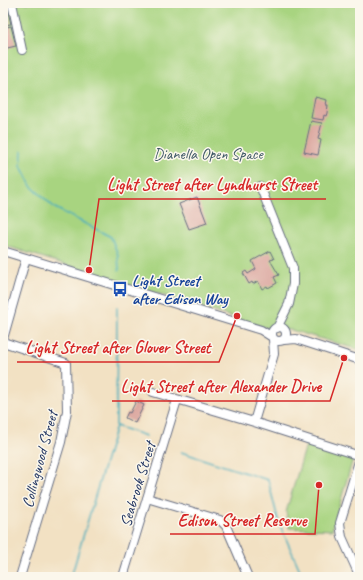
<svg xmlns="http://www.w3.org/2000/svg" width="363" height="580" viewBox="0 0 363 580" font-family="Caveat,sans-serif">
<style>
.green{fill:#a8d480;stroke:#62826f}
.lines{fill:none;stroke-linecap:round;stroke-linejoin:round}
.stream{stroke:#3eacbd;stroke-width:1.5}
.building{fill:#dca8a0}
.minor-casing{stroke:#666d81;stroke-width:10}
.minor{stroke:#fff;stroke-width:8}
.labels{text-anchor:middle;stroke-width:3;stroke-linejoin:round;paint-order:stroke}
.park-label{font-size:16px;fill:#3e5866;stroke:#fbf7ec}
.transit-label{font-size:16px;font-weight:bold;fill:#164399;stroke:#fbf7ec;text-anchor:start}
.street-label{font-size:16px;fill:#1b2f5e;stroke:#fbf7ec}
.leader{fill:none;stroke:#d62828;stroke-width:1.5}
.callout-dot{fill:#d62828;stroke:#fbf7ec;stroke-width:1.5}
.callout-label{font-size:17px;text-anchor:middle;font-weight:bold;fill:#d62828;stroke:#fbf7ec;stroke-width:3;stroke-linejoin:round;paint-order:stroke}
</style>
<rect width="100%" height="100%" fill="#fbf7ec"/>
<filter id="ink" filterUnits="userSpaceOnUse"><feTurbulence type="fractalNoise" baseFrequency=".025" numOctaves="2"/><feDisplacementMap in="SourceGraphic" scale="8" xChannelSelector="R" yChannelSelector="G"/><feConvolveMatrix kernelMatrix="1 2 1 2 8 2 1 2 1" color-interpolation-filters="sRGB"/></filter>
<filter id="wash" filterUnits="userSpaceOnUse"><feTurbulence type="fractalNoise" baseFrequency=".012" numOctaves="4" result="noise"/><feDisplacementMap in="SourceGraphic" scale="16" xChannelSelector="R" yChannelSelector="G"/><feGaussianBlur stdDeviation="0.9" result="paint"/><feColorMatrix in="noise" values="0 0 0 0 0 0 0 0 0 0 0 0 0 0 0 0 0 1.4 0 .05"/><feComposite in="paint" operator="in"/></filter>
<g filter="url(#wash)">
<rect width="100%" height="100%" fill="#f2e1c3"/>
<path class="green" d="M3,3h357v347l-69,-20h-18l-270,-85z
M306,445l47,14 -21,71 -43,-2 -3,-16z"/>
<g class="lines">
<path class="stream" d="M22,151l-1,15 10,20 24,22 56,29 7,18 1,15
M116,426l30,10
M181,452l87,28 11,43 24,54
M71,577l45,-151 1,-119"/>
</g>
<g id="blocks">
<path class="building" d="M6,4l5,20 -8,1v-20z
M11,26l5,20 -13,3v-21z
M315,97l12,3 -1,5h2l-1,8 -1,3 -2,-1 -1,5 -12,-2z
M311,121l11,2 -4,16 3,1 -3,15 -14,-3z
M197,197l10,26 -18,6 -10,-25z
M270,251l4,8 -4,1 9,15 -5,2 3,6 -9,5 -1,-2 -5,3 -4,-8 -5,3 -1,-2 -3,2 -6,-11 3,-2 2,3 8,-5 -4,-8z
M136,401l8,4 -9,18 -10,-5 3,-6 2,1z"/>
</g>
</g>
<g filter="url(#ink)">
<use href="#blocks" fill-opacity="0" stroke="#666d81" stroke-width="1"/>
<g class="lines">
<defs>
<path id="minor" d="M12,3l10,47
M260,186l33,82v16l-4,20 -12,24
M3,251l258,79 11,7
M272 334a7 7 0 1 1 14 0a7 7 0 1 1-14 0Z
M3,339l23,-81
M284,340l12,-1 64,21
M3,342l63,21 1,48 -6,31 -41,135
M153,392l101,30 106,34
M254,422l20,-68 -1,-15
M147,498l73,22 6,6 22,51
M123,577l54,-177
M360,577l-18,-40 -2,-14 20,-65"/>
</defs>
<use href="#minor" class="minor-casing"/>
<use href="#minor" class="minor"/>
</g>
</g>
<defs>
<symbol id="bus-bare" viewBox="-9 -9 18 18"><path d="M-5-6H5V4H4V6H2V4H-2V6H-4V4H-5ZM-3.5-4V0h7V-4ZM-3.5 1.2v1.5H-2V1.2ZM2 1.2v1.5H3.5V1.2Z" fill="#1a4fb4" stroke="#fbf7ec" stroke-width="2.5" paint-order="stroke"/></symbol>
</defs>
<g fill-rule="evenodd">
<use href="#bus-bare" x="109" y="278" width="22" height="22"/>
</g>
<g class="labels">
<g class="park-label">
<text x="208" y="159">Dianella Open Space</text>
</g>
<g class="transit-label">
<text x="132" y="286">Light Street<tspan x="132" dy="18">after Edison Way</tspan></text>
</g>
<g class="street-label">
<text transform="translate(39 459) rotate(-75)" y="6">Collingwood Street</text>
<text transform="translate(137 484) rotate(-73)" y="6">Seabrook Street</text>
</g>
</g>
<path class="leader" d="M89 270L99 199H326M237 316L219 362H17M344 358L330 401H112M319 485L315 534H170"/>
<g class="callout-dot">
<circle cx="89" cy="270" r="4"/>
<circle cx="237" cy="316" r="4"/>
<circle cx="344" cy="358" r="4"/>
<circle cx="319" cy="485" r="4"/>
</g>
<g class="callout-label">
<text x="212" y="190">Light Street after Lyndhurst Street</text>
<text x="118" y="353">Light Street after Glover Street</text>
<text x="221" y="392">Light Street after Alexander Drive</text>
<text x="242" y="526">Edison Street Reserve</text>
</g>
<rect width="363" height="580" fill="none" stroke="#fbf7ec" stroke-width="16"/>
</svg>
